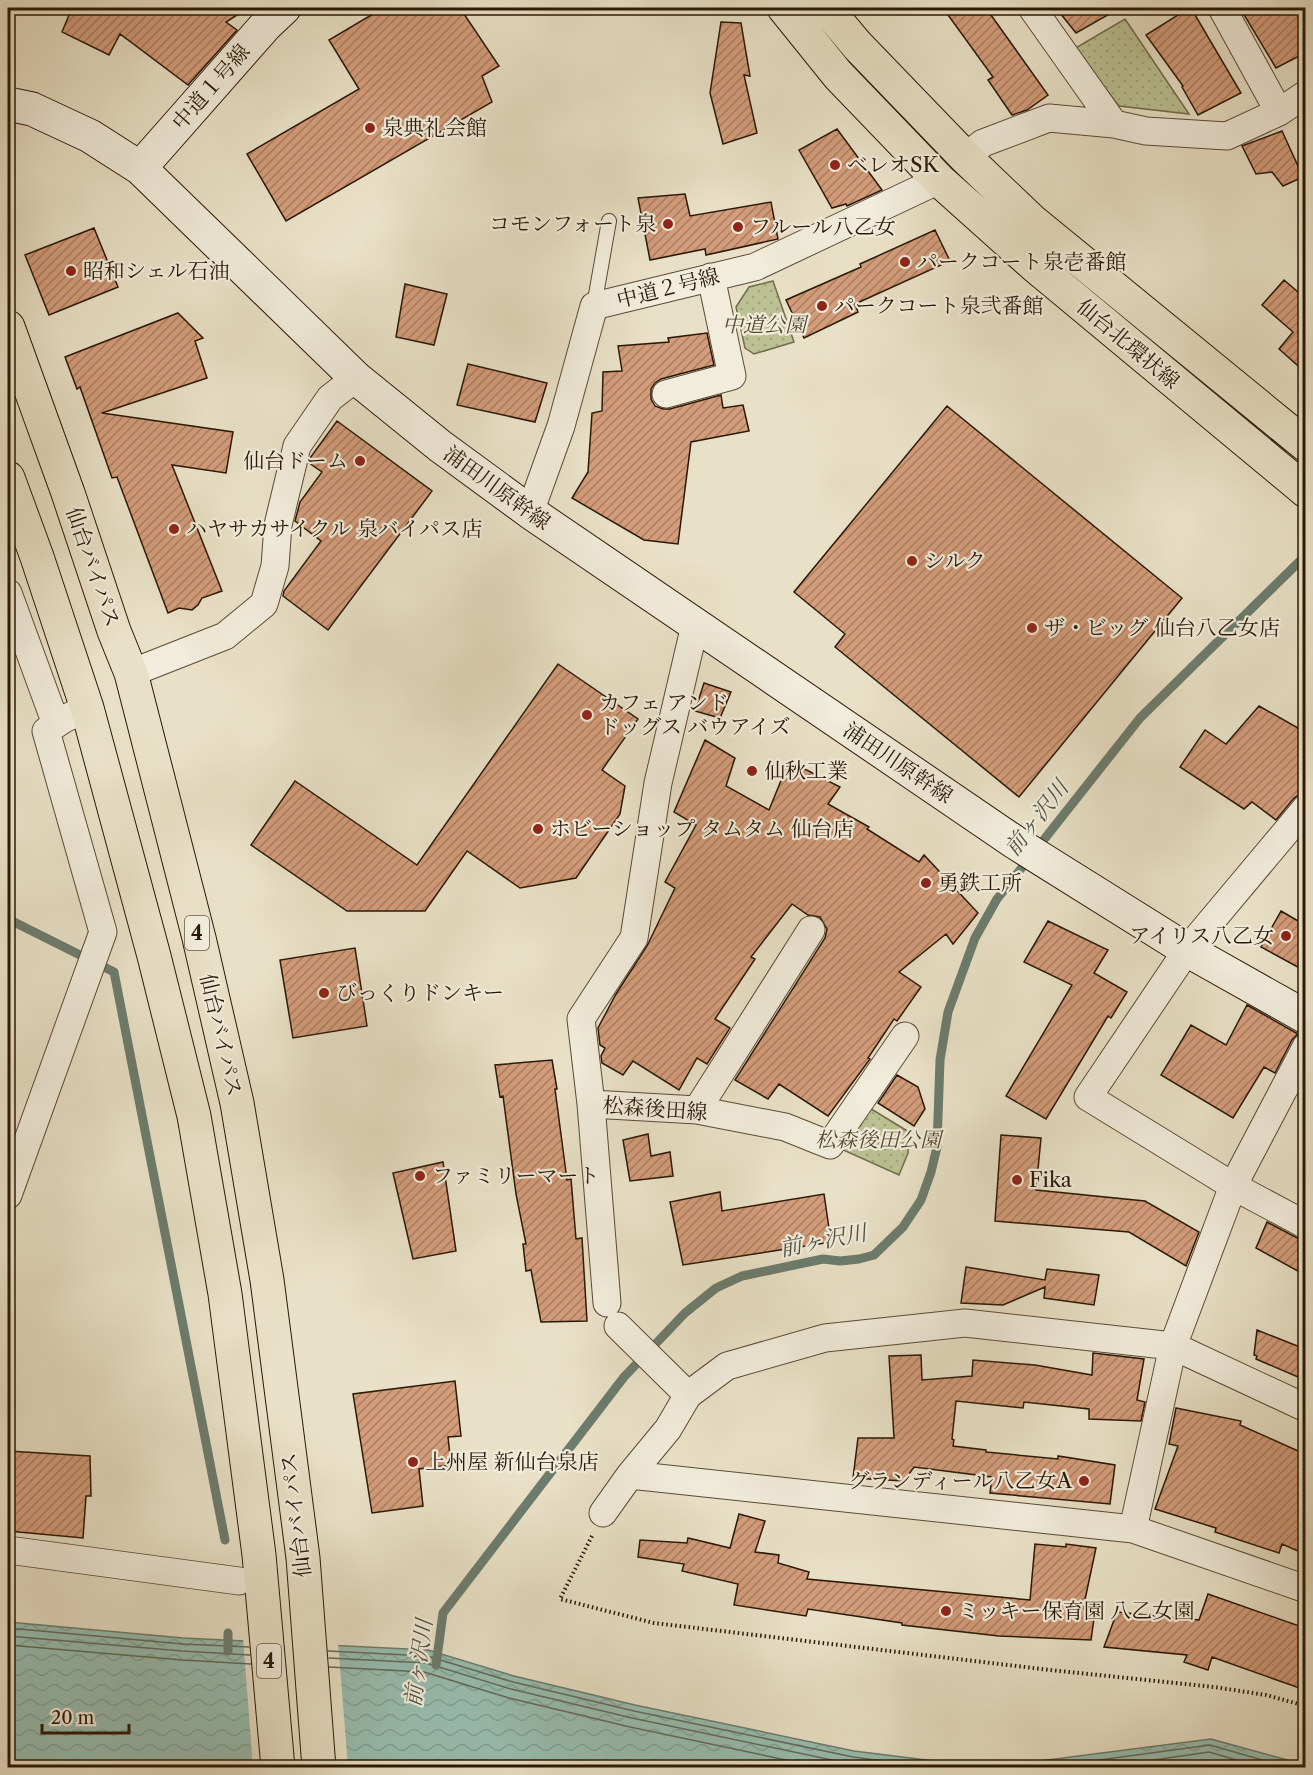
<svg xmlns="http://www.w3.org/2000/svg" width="1313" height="1775" viewBox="0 0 1313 1775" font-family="'Libre Caslon Text','Noto Serif JP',serif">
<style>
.grass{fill:url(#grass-dots);stroke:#726c4c;stroke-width:1.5}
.water{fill:url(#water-waves);stroke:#6c7c6d;stroke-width:1.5}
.pier{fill:#e9e1c7}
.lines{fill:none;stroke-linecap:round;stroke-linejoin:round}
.shore{stroke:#616b5c;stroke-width:1.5}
.stream{stroke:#6c7c6d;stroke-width:9}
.building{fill:url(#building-hatch);stroke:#2a1806;stroke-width:1.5}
.lane-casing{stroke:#5a4a36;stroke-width:16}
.street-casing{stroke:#5a4a36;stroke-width:29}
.secondary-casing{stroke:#2a1806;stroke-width:35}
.primary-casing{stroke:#2a1806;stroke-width:35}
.highway-casing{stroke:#2a1806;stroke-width:35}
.path{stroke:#2a1806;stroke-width:4;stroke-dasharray:1.5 3;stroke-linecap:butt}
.lane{stroke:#f1ecdb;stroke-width:14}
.street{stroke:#f1ecdb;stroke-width:27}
.secondary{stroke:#f1ecdb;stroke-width:33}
.primary{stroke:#e9e1c7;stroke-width:33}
.highway{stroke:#e9e1c7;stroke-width:33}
.poi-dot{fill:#8f2418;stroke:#f1ecdb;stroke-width:2}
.labels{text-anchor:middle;stroke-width:4.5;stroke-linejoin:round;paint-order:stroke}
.shield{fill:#f1ecdb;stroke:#665846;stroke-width:1.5}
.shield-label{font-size:20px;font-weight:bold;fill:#2a1806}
.street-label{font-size:21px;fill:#2a1806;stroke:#f1ecdb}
.poi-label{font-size:21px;fill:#2a1806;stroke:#f1ecdb;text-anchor:start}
.park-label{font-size:21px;font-style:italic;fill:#564b30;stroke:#f1ecdb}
.water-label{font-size:22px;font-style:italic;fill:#505242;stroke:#f1ecdb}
</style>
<defs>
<pattern id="grass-dots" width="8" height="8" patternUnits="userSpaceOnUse" patternTransform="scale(1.5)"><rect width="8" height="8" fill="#bbc192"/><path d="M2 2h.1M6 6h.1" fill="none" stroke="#a1a57c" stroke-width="1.8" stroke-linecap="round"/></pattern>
<pattern id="water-waves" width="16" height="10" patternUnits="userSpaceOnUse" patternTransform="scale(1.5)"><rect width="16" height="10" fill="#98beb1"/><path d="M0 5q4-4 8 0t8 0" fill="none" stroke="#83a397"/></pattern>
<pattern id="building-hatch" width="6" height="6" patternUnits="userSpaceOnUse" patternTransform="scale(1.5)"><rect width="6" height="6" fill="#d39c7a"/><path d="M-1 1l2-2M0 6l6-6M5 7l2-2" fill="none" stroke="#ab7e62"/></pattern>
</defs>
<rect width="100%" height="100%" fill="#e9e1c7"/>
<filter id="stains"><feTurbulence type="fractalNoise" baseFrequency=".00333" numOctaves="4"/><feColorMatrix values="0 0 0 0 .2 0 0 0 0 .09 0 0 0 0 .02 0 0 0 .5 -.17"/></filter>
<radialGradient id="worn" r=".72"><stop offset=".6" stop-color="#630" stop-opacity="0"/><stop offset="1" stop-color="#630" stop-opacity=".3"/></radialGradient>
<path class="grass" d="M1125,19l64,95 -70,-8 -45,-57z
M773,281l21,61 -40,12 -9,-6 -9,-41 13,-20z
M868,1107l41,25 -1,21 -9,22 -58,-26z"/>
<path class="water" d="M8,1622l175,16 245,12 86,26 121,29 219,46 129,16h-975z
M1211,1739l80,22 14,6h-312z"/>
<path class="pier" d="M243,1638l95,4 10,125h-95z"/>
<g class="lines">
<path class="shore" d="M8,1628l175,16 66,3
M8,1636l174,15 68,4
M8,1645l174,15 69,4
M328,1651l99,5 86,26 121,29 219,46 83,11
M329,1658l97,5 85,26 121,29 219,46 27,4
M329,1667l95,5 85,26 121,29 194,41
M1040,1768l170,-23 80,23
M1099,1768l110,-16 55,16
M1165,1768l44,-6 21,6"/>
<path class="stream" d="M8,919l106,53 111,568
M228,1633v18
M436,1665l7,-52 181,-236 61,-64 31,-25 26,-12 81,-17 17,2 19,-2 15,-4 29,-28 18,-27 10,-28 6,-25 3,-87 8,-48 27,-74 22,-39 143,-181 166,-163"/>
</g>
<path class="building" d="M72,8h176l-22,14 11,8 -49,55 -68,-51 -11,21 -47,-23z
M383,8h77l39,58 -17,10 10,26 -206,119 -39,-67 112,-65 -30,-49z
M943,8h43l62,87 -21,15 -15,5 -24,-35 5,-3z
M1056,8h64l-44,25z
M1189,8h2l50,85 -43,22 -16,-28 1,-1 -37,-51z
M1240,8h59l6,11v34l-29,15z
M721,22l20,1 9,53 -6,-1 13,58 -34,11 -13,-51z
M837,129l45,61 -35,16 -1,-2 -14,4 -33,-58z
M1282,131l21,46 -20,9 -11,-14 -16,2 -14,-28z
M685,194l5,22 81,-14 7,37 -72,16 -1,-6 -55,11 -12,-62z
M94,228l24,59 -69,28 -24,-60z
M935,230l15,31 -95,43 3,8 -54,26 -18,-38 75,-33 -1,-3z
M1284,280l21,18v74l-26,-23 14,-17 -31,-27z
M405,284l42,10 -13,51 -38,-8z
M178,313l25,25 -8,3 12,37 -105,35 131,19 -7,41 -54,-8 50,126 -20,7 -4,7 -6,5 -13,-2 -11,5 -51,-136 -5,1 -32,-91 -3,2 -12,-32z
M707,333l7,32 -53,14 -6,4 -4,6v10l4,7 8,3h7l51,-14 2,13 20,-3 6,26 -58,11 -13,102 -34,-4 -72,-42 16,-26 4,-59 10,-2 1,-39 19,-1 -4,-25 51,-4 -1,-4z
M468,364l79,19 -12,39 -78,-17z
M947,406l235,192 -163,199 -184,-150 10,-13 -51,-42z
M337,421l95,70 -104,139 -45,-34 1,-5 37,-50 -26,-20 5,-19 22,-30 -13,-9 1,-5z
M558,664l80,55 -36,51 23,16 -5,28 -44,64 -56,10 -53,-37 -42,60h-78l-96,-66 44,-64 122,84z
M704,683l27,9 -11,26 -25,-7z
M1259,706l46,26v59l-11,7 -18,22 -24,-18 -8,7 -64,-42 25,-37 21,14z
M705,740l30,18 -9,28 43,24 20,-49 51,26 -12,17 41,23 -2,2 52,33 5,-7 54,58 -25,31 -7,-10 -47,38 22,15 -24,34 -3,-2 -26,39 2,1 -42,57 -49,-32 -11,15 -33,-19 90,-142 2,-9 -7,-12 -12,-2 -16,-11 -41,53 4,2 -40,60 15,9 -23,36 -10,-6 -18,32 -46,-29 -10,14 -21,-12 -1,-7 4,-8 -5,-3 -2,-17 18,-34 31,-48 28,-58 -10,-6 31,-57 -22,-13z
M1281,911l24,14v46l-44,-24z
M1048,921l60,29 -14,23 33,19 -16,26 -3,-2 -62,103 -40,-23 66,-111 -48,-23z
M355,948l12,78 -74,12 -13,-78z
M1247,1005l51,29 -6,6 -17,33 -11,-6 -31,51 -72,-43 30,-50 35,20z
M552,1060l5,29h-2l12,91 4,-1 5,60 6,-1 5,83 -46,1 -10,-52 -5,1 -3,-27h3l-10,-50 -13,-98 -3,1 -5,-32z
M897,1075l21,12 7,22 -11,17 -36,-23z
M648,1134l3,22 19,-4 3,24 -43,5 -7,-41z
M1001,1135l40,3 -5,52 109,11 54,31 -13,34 -57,-34 -134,-11z
M443,1162l13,89 -43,8 -20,-86z
M720,1192l2,19 102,-17 7,48 -148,23 -13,-63z
M1267,1222l38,20v33l-49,-27z
M966,1267l79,13 2,-11 52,6 -5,30 -50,-7 1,-11 -42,18 -42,-2z
M1257,1330l48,19v11l-7,17 -42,-18 1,-3 -3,-1z
M1093,1353l51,6 -7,41 8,2 -4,19 -52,-2v-10l-65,-7 -1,6 -67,-7 -4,38 2,1 -1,6 33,4v2l72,7v-3l57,9 -5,39 -120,-11 2,-16 -78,-10 -10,14 -51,-3 5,-40h36l-5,-82 32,-1 1,25 50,-4 1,-16 62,5 57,10z
M455,1381l6,55 -13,1 3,28 -32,4 4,37 -51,7 -19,-119z
M1176,1408l65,13 -1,4 65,29v100l-23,-10 -3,9 -64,-21 1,-4 -61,-19 23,-63 -9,-2z
M8,1451l82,5 1,40h-5l-3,42 -75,-7z
M739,1514l26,7 -10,31 24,3 -1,8 31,9 -2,7 223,21 5,-56 31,3v-3l30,4 -13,61 12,2 -4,29 -92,-4 -97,-11v-2l-94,-14 -2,7 -72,-11 4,-21 -56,-13 2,-7 -46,-7 2,-17 47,3 1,-5 42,10z
M1208,1594l97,34v62l-93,-33 -4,13 -24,-8 3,-7 -83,-8 13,-35 82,8z"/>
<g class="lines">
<defs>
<path id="lane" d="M594,306l15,-85"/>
<path id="street" d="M1032,8l82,116
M1222,8l57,104
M965,157l18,-14 66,-25 65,6 32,7 81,5 52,-24 27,-18
M666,394l66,-18 -21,-99
M530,512l31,-86 33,-120 161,-39 184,-87
M8,593l48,131
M695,625l-37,158 -24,155 -53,81 10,85 106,6 88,17 45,18 75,-109
M131,673l94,-37 39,-32 11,-38 3,-41 19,-79 33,-48 26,-20
M1306,808l-119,142 -99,147 145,89 73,39
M591,1104l16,199
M697,1110l114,-180
M8,1195l95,-263 -57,-201 18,-12 23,-11
M618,1326l70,69
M630,1475l503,54 173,60
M603,1513l27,-38 38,-46 20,-34 39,-29 98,-28 140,-15 208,23 133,62
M1133,1529l40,-183 60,-160 73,-139
M8,1550l231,31"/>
<path id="secondary" d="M8,104l24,5 58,27 50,32 216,210 84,68 90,66 486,331 171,107 119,67
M140,168l126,-143 18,-17"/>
<path id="primary" d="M784,8l54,67 101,105 95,85 272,226
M826,8l31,37 108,112 66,63 275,225"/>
<path id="highway" d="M8,327l60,166 46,138 17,42 68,265 38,165 30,177 36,278 16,210
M8,478l29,79 50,151 67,248 40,160 31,178 34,261 19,213"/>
</defs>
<use href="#lane" class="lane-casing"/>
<use href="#street" class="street-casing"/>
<use href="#secondary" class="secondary-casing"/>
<use href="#primary" class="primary-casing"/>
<use href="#highway" class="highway-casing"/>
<path class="path" d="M592,1536l-32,63 94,24 396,47 164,17 52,8 40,11"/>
<use href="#lane" class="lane"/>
<use href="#street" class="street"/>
<use href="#secondary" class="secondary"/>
<use href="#primary" class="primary"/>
<use href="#highway" class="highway"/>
</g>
<g class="poi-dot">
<circle cx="370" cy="128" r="6"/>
<circle cx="835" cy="165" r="6"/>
<circle cx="668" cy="224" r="6"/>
<circle cx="738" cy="227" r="6"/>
<circle cx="905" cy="262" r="6"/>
<circle cx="71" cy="271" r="6"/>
<circle cx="822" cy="306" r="6"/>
<circle cx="360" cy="461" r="6"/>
<circle cx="174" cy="529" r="6"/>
<circle cx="912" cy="561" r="6"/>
<circle cx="1032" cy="628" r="6"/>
<circle cx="587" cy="715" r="6"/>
<circle cx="752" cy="771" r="6"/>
<circle cx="538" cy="829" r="6"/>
<circle cx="926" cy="883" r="6"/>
<circle cx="1286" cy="936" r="6"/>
<circle cx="324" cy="993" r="6"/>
<circle cx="420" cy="1176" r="6"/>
<circle cx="1017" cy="1180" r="6"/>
<circle cx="413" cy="1462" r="6"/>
<circle cx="1084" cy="1481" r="6"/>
<circle cx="946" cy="1611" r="6"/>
</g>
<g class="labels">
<g class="shield">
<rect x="185" y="916" width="24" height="34" rx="4.5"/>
<rect x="257" y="1644" width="24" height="34" rx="4.5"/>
</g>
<g class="shield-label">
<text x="197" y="940">4</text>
<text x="269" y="1668">4</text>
</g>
<g class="street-label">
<text transform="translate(211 87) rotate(-49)" y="7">中道１号線</text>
<text transform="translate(668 288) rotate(-14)" y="7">中道２号線</text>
<text transform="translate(1128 344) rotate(40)" y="7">仙台北環状線</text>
<text transform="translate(497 488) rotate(36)" y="7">浦田川原幹線</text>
<text transform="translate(93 567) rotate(71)" y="7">仙台バイパス</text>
<text transform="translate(898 763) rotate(34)" y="7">浦田川原幹線</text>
<text transform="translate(221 1035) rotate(77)" y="7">仙台バイパス</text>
<text transform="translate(655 1109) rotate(4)" y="7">松森後田線</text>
<text transform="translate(296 1515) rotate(-97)" y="7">仙台バイパス</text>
</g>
<g class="poi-label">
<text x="382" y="135">泉典礼会館</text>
<text x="847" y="172">ベレオSK</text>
<text x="656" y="231" text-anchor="end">コモンフォート泉</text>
<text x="750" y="234">フルール八乙女</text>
<text x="917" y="269">パークコート泉壱番館</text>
<text x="83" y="278">昭和シェル石油</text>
<text x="834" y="313">パークコート泉弐番館</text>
<text x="348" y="468" text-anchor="end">仙台ドーム</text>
<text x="186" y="536">ハヤサカサイクル 泉バイパス店</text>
<text x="924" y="568">シルク</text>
<text x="1044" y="635">ザ・ビッグ 仙台八乙女店</text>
<text x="599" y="710">カフェ アンド<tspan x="599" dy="24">ドッグス バウアイズ</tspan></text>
<text x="764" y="778">仙秋工業</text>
<text x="550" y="836">ホビーショップ タムタム 仙台店</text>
<text x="938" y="890">勇鉄工所</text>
<text x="1274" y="943" text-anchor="end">アイリス八乙女</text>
<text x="336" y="1000">びっくりドンキー</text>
<text x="432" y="1183">ファミリーマート</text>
<text x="1029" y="1187">Fika</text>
<text x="425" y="1469">上州屋 新仙台泉店</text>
<text x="1072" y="1488" text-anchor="end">グランディール八乙女A</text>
<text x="958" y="1618">ミッキー保育園 八乙女園</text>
</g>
<g class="park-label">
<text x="764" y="332">中道公園</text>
<text x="878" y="1147">松森後田公園</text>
</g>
<g class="water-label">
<text transform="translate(1036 818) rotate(-52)" y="8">前ヶ沢川</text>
<text transform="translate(823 1240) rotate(-11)" y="8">前ヶ沢川</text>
<text transform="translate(418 1663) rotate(-82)" y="8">前ヶ沢川</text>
</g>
</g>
<rect width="1313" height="1775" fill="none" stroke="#e9e1c7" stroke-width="30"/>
<rect x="9" y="9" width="1295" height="1757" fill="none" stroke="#2a1806" stroke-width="3"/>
<rect x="15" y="15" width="1283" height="1745" fill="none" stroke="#2a1806" stroke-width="1.5"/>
<path d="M42 1724v9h87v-9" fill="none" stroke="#2a1806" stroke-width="3"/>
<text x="51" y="1724" font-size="18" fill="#2a1806" stroke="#f1ecdb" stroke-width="4.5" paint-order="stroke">20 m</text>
<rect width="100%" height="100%" filter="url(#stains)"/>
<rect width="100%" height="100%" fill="url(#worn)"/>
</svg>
